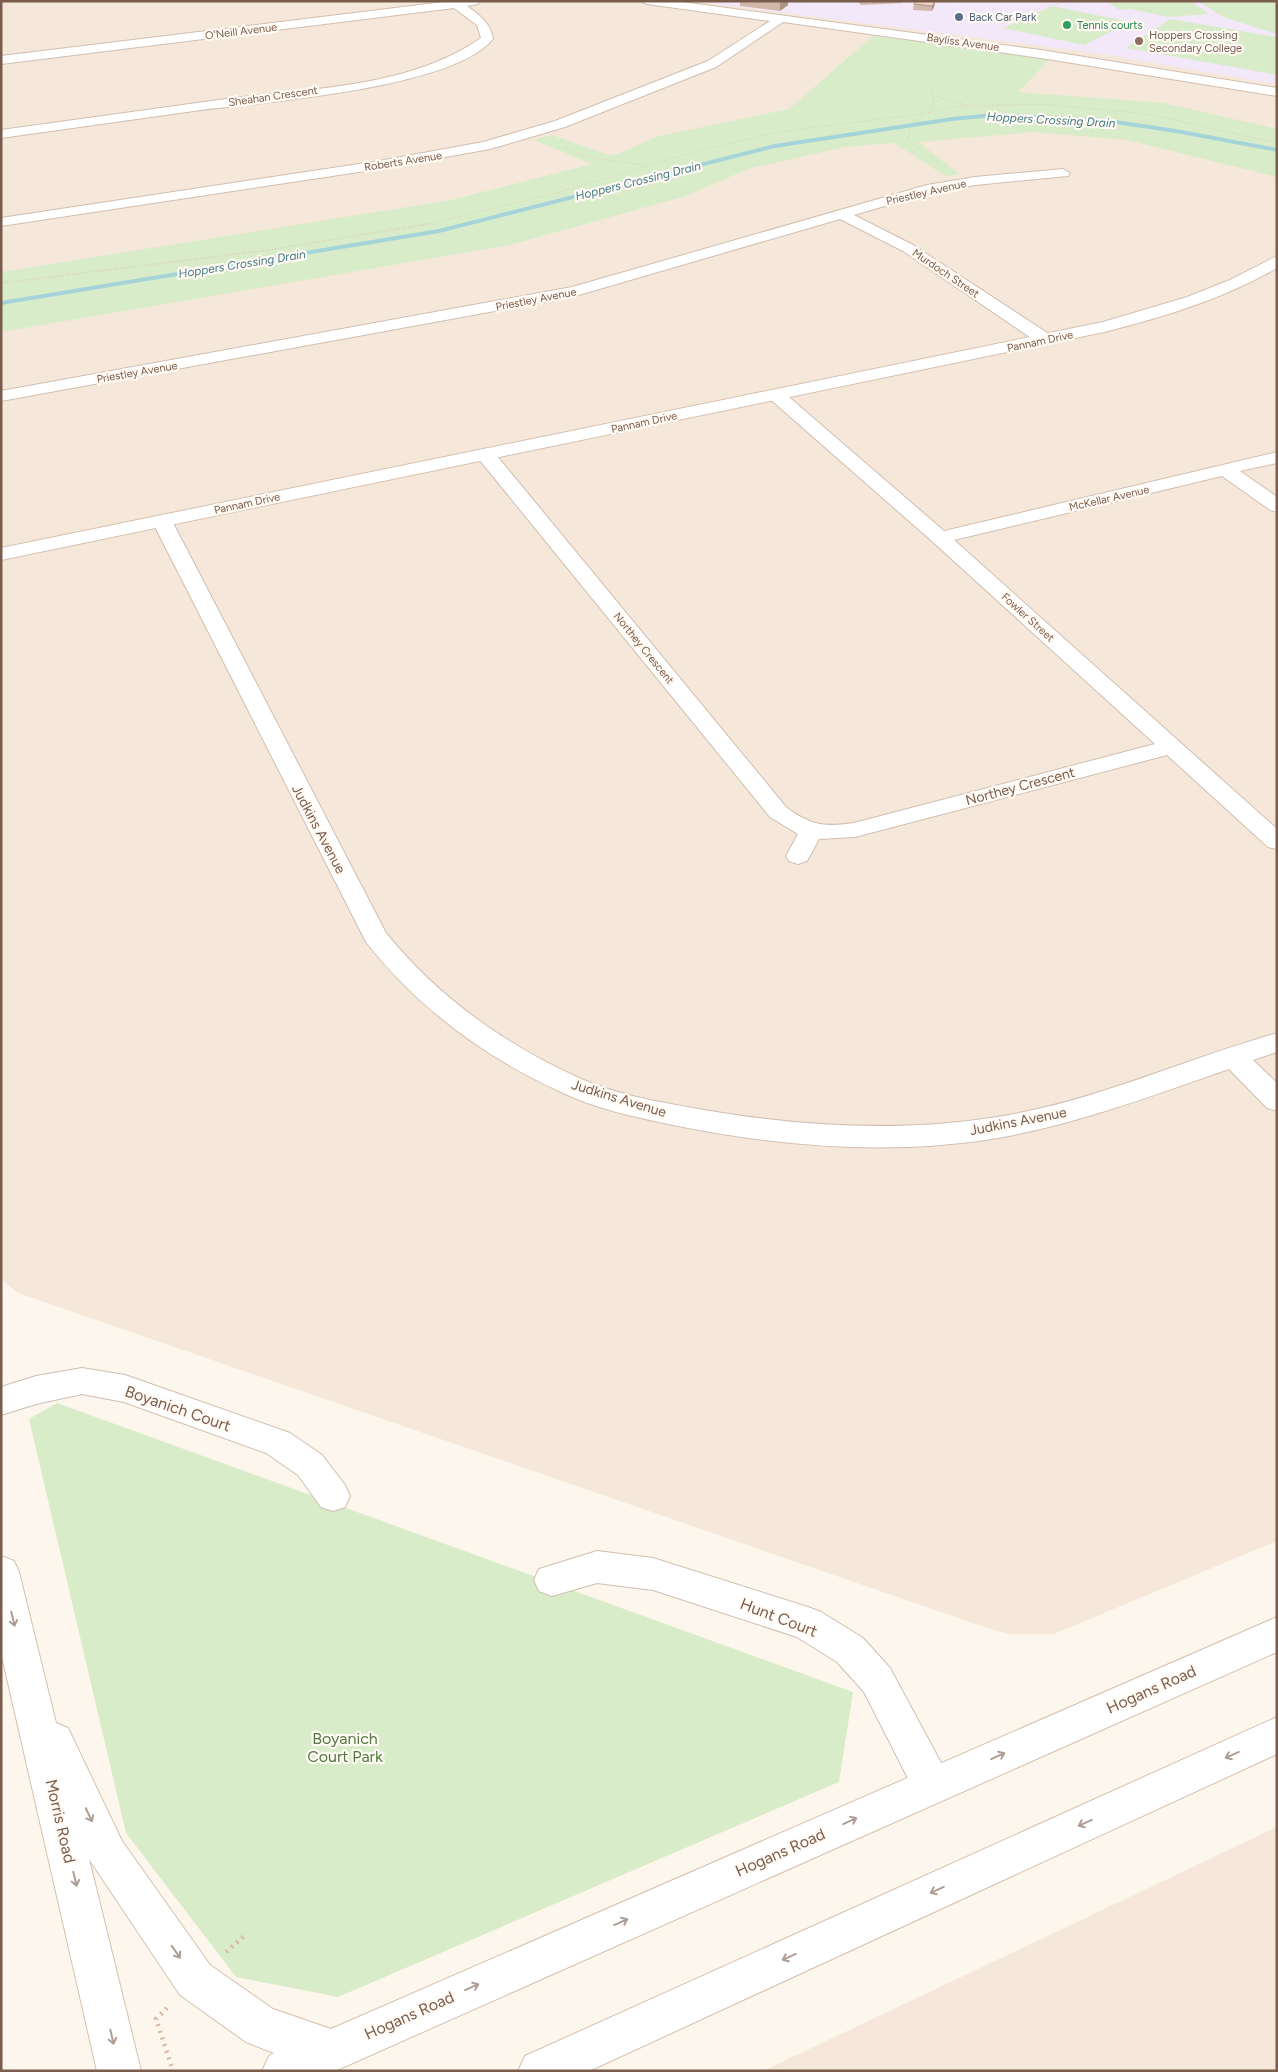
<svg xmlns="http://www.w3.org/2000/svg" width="1278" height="2072" viewBox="0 0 1278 2072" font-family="Figtree,sans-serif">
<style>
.residential{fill:#f5e8da}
.education{fill:#f3e8fa}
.green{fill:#d8ecc9}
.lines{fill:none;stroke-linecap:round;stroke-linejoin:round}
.stream{fill:#a5d3da;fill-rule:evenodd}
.street-casing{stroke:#d1beb0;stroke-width:2}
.secondary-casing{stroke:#d6c0b0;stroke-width:2}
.path-far2{stroke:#d9b8a5;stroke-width:1;stroke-dasharray:0.5 2;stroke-linecap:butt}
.path-far1{stroke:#d9b8a5;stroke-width:2;stroke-dasharray:0.5 2.5;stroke-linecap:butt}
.path{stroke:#d9b8a5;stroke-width:4.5;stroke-dasharray:2 5;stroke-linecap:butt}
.street{fill:#fff;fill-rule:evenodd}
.secondary{fill:#fff;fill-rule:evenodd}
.wall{fill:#d1b7a8}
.shaded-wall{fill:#aa9588}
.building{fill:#f3d5c3;stroke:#aa9588}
.oneway{stroke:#af9d94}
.service-dot{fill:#5c6f8a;stroke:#fffaf3;stroke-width:2}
.leisure-dot{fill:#2e9e5b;stroke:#fffaf3;stroke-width:2}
.education-dot{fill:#8d6e63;stroke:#fffaf3;stroke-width:2}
.labels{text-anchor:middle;stroke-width:4.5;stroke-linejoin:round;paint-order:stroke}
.far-service-label{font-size:11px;fill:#4e5e75;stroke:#fffaf3;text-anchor:start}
.far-leisure-label{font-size:11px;fill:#27864d;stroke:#fffaf3;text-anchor:start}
.far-street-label{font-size:11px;fill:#7a5c4d;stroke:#fffaf3}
.far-education-label{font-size:11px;fill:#785e54;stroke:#fffaf3;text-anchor:start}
.far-water-label{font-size:12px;font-style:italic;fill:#437c86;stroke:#fffaf3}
.street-label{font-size:14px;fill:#7a5c4d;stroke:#fffaf3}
.near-street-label{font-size:16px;fill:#7a5c4d;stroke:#fffaf3}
.near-park-label{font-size:16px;fill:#537a41;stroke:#fffaf3}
</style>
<rect width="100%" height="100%" fill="#fdf6ec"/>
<path class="residential" d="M1,1h1276v1540l-223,93h-44l-17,-4 -975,-337 -16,-13z
M1277,1827v244h-514z"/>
<path class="education" d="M693,1h584v83l-174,-30z"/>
<path class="green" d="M1107,1h84l18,13 -40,3 -39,-8 -11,1z
M1198,1h79v33l-54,-17z
M1052,6l79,16 -47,23 -81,-17z
M1170,19l107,18v38l-151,-27z
M873,36l177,23 -32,33 146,11 113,26v48l-150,-37 -93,-8 -116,10 42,32 -15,2 -51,-33 -49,4 -97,22 -62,27 -176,49 -509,87v-60l450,-72 141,-36 -58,-24 18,-5 60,21 47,-20 130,-27z
M57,1403l796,289 -14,90 -501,215 -102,-20 -110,-144 -97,-414z"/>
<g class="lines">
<path class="stream" d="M994,113l108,5 74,11 101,19v4l-101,-19 -74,-11 -108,-5 -42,4 -177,27 -336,85 -438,72v-4l438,-72 336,-85 177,-27z"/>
<defs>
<path id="street" d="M452,1h27l-1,3 -11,2c12,9 24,17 26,33 -39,49 -228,63 -292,71 -67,9 -133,19 -200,28v-8c75,-10 150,-21 225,-31 85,-11 183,-11 255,-61l-4,-13 -23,-17 -453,56v-8z
M641,1h34l366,49 236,38v8l-236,-38 -258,-36 -67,45 -151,60 -75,22 -111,20 -378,57v-8l378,-57 104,-19 72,-21 153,-60 62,-40 -123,-17z
M1063,169l7,4 -2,3 -93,9 -46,8 -75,22 59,30 139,91 2,4 -2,4h-12l-137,-93 -63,-32 -268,78 -571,104v-10l571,-104 355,-102 48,-8z
M776,390l6,1 162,140 333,-79v11l-37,8 37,26v15l-7,-2 -48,-34 -268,64 323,289v20l-9,-2 -101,-92 -312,82 -36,2 -12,22 -9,3 -9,-3 -3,-5 12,-22 -28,-17 -292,-359 -2,-4 2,-4h14l294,357c25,19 38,20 68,16l301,-79 -222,-202 -163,-143 -3,-4 3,-4z
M162,515l7,2 3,4 214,412c52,64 119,112 195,146 37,16 78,23 117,30 108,19 218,25 326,3 87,-18 168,-55 253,-79v19l-24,8 24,23v28l-10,-3 -38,-39c-80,28 -160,58 -243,71 -104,15 -210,6 -313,-15 -38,-8 -77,-16 -112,-33 -77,-35 -143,-84 -195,-150l-214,-421 3,-4z
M82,1368l43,7 165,58 32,22 23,30 5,11 -5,11 -12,4 -12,-4 -23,-32 -32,-22 -142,-51 -42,-8 -46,10 -35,11v-28l35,-11z
M597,1551l56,7 155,49 13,5 42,26 27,30 56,104 6,13 -6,13 -14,6 -14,-6 -54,-106 -27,-30 -40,-25 -144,-47 -56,-7 -45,13 -13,-5 -5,-11 5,-11z"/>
<path id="secondary" d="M1277,256v12c-54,31 -113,49 -173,64l-1103,228v-12l1102,-226 84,-25 43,-17z
M1,1556l13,5 5,11 37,151 12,5 54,113 88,124 63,44 58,20 946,-412v35l-942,419h-73l7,-15 5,-3 -28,-11 -66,-47 -91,-136 52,212h-44l-96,-419z
M1277,1717v37l-688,317h-71l7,-15z"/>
</defs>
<use href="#street" class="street-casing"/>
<use href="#secondary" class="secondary-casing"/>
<path class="path-far2" d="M1002,24l45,-18 23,-5
M907,61c14,13 33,28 24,49
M936,96l30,9
M922,114l-12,15 -2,11 30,23
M564,148l27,10 55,7
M419,226l134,-32 141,-42 84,-20 144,-18 37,-8 83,-2 106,10 129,29"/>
<path class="path-far1" d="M1,283l268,-33 158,-26"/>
<path class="path" d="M226,1952l18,-16
M167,2008l-11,11 17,52"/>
<use href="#street" class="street"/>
<use href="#secondary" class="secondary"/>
</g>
<path class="wall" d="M740,1h48v4l-8,6 -40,-5z
M857,1h45v2l-41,2z
M916,1h55l-17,1h-19l-1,5 -2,4 -19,-1 1,-6z"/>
<path class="shaded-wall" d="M780,1h8v4l-8,6z
M954,1h17l-17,1z
M935,2l-1,5 -2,4v-5z"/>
<path class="building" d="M916,1h12l7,1 -3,4 -18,-2z"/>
<defs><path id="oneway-shaft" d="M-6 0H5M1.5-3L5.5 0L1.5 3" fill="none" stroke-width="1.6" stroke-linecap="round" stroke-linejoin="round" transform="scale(1.25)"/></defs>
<g class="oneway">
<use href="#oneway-shaft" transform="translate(13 1619) rotate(76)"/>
<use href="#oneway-shaft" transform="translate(1232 1755) rotate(156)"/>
<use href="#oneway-shaft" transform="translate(998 1756) rotate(-24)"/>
<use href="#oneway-shaft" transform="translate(89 1815) rotate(65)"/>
<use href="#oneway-shaft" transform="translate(850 1821) rotate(-24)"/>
<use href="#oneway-shaft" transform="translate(1085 1823) rotate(156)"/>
<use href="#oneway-shaft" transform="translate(75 1879) rotate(77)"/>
<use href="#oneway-shaft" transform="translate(937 1890) rotate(156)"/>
<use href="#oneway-shaft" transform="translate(621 1922) rotate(-24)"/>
<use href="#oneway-shaft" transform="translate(176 1952) rotate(55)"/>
<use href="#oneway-shaft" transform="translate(789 1957) rotate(156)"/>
<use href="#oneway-shaft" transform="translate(472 1987) rotate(-24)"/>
<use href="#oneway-shaft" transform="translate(112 2037) rotate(77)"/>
</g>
<circle class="service-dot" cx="959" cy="17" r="5"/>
<circle class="leisure-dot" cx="1067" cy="25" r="5"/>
<circle class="education-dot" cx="1139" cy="41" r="5"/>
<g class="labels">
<g class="far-service-label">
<text x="969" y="21">Back Car Park</text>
</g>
<g class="far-leisure-label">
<text x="1077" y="29">Tennis courts</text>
</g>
<g class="far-street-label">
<text transform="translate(241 31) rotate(-7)" y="4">O'Neill Avenue</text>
<text transform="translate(963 42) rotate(8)" y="4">Bayliss Avenue</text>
<text transform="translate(273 96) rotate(-8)" y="4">Sheahan Crescent</text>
<text transform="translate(403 161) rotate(-9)" y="4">Roberts Avenue</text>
<text transform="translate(926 192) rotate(-13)" y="4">Priestley Avenue</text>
<text transform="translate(946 273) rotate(34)" y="4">Murdoch Street</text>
<text transform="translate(536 299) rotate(-11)" y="4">Priestley Avenue</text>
<text transform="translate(1040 341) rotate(-12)" y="4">Pannam Drive</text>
<text transform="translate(137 372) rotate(-10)" y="4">Priestley Avenue</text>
<text transform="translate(644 422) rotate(-12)" y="4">Pannam Drive</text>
<text transform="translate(1109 498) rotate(-13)" y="4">McKellar Avenue</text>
<text transform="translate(247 503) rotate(-12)" y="4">Pannam Drive</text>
<text transform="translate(1028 617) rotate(42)" y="4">Fowler Street</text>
<text transform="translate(644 648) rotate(51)" y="4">Northey Crescent</text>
</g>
<g class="far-education-label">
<text x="1149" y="39">Hoppers Crossing<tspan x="1149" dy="13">Secondary College</tspan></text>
</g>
<g class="far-water-label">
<text transform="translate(1051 120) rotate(3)" y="4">Hoppers Crossing Drain</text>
<text transform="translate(638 181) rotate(-14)" y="4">Hoppers Crossing Drain</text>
<text transform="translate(242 264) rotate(-9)" y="4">Hoppers Crossing Drain</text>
</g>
<g class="street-label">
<text transform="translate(1020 786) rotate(-15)" y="5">Northey Crescent</text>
<text transform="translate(319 829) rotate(62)" y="5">Judkins Avenue</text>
<text transform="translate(619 1098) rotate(17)" y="5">Judkins Avenue</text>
<text transform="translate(1018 1121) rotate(-11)" y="5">Judkins Avenue</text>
</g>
<g class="near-street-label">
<text transform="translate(178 1408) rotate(19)" y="6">Boyanich Court</text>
<text transform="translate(779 1617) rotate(21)" y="6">Hunt Court</text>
<text transform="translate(1151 1689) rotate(-24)" y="6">Hogans Road</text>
<text transform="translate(61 1821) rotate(77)" y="6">Morris Road</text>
<text transform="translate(780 1852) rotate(-24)" y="6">Hogans Road</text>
<text transform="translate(409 2015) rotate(-24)" y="6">Hogans Road</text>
</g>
<g class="near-park-label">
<text x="345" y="1744">Boyanich<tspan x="345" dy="18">Court Park</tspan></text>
</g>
</g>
<rect width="1278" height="2072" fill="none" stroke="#7a5c4d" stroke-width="5"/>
</svg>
